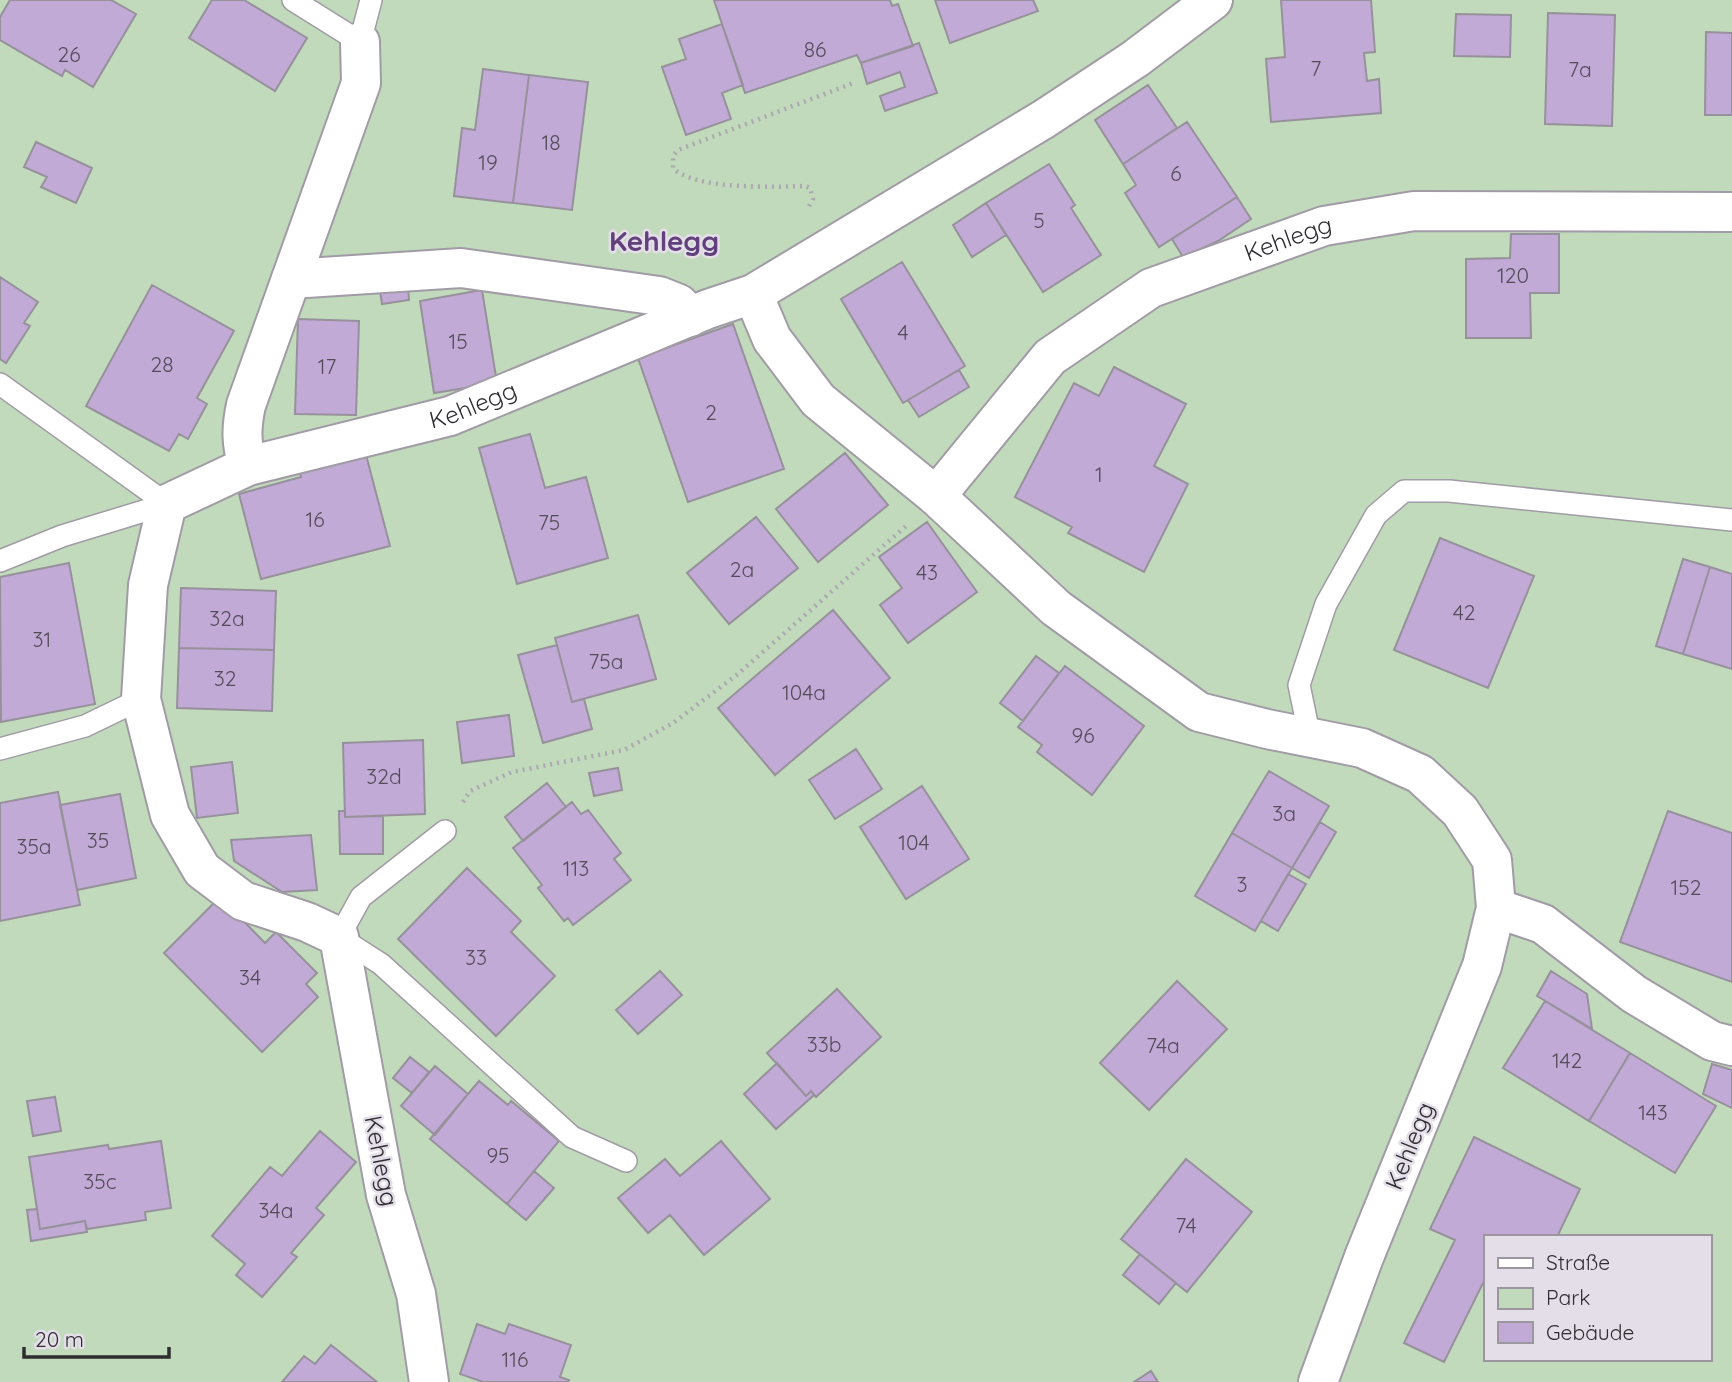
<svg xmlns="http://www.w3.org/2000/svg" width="1732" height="1382" viewBox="0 0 1732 1382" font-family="Quicksand,sans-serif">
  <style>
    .green { fill: #c1dabb; fill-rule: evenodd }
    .building { fill: #c2aad6; stroke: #96919b; stroke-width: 2 }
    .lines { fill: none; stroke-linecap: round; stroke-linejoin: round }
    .service-casing { stroke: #a19ba6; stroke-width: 24 }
    .minor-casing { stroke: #a19ba6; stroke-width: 42 }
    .path { stroke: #aca7b0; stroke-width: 4.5; stroke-dasharray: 2 5; stroke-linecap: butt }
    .service { stroke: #fff; stroke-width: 21 }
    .minor { stroke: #fff; stroke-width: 38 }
    .labels { text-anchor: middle; stroke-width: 5; stroke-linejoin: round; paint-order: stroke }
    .number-label { font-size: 21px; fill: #544c5a }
    .street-label { font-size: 24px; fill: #2f2d31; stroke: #e4dee9 }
    .quarter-label { font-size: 28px; font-weight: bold; fill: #62407b; stroke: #e4dee9 }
  </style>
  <rect width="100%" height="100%" fill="#e4dee9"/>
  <!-- green -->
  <path class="green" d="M0,0H1732V1382H0ZM1485,1237H1709V1359H1485Z"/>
  <!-- building -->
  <path class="building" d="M10,0H111L136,14L93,87L65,70L62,76L0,40V17Z
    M212,0H244L307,38L275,91L189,38Z
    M714,0H890L892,6L898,4L913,46L861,63L857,55L745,93Z
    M935,0H1033L1038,11L950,43Z
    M1281,0H1371L1375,52L1364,53L1367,81L1379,79L1381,113L1271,122L1266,59L1285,57Z
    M1548,13L1615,15L1612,126L1545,124Z
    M1456,14L1511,15L1510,57L1454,56Z
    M722,24L743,85L722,93L731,119L686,135L662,67L686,59L679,39Z
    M1706,32L1732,33V115H1705Z
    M919,43L937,93L885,111L880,96L905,87L900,72L867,84L861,63Z
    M483,69L529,75L513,203L454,196L462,128L475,130Z
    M529,75L588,82L572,210L513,203Z
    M1148,85L1177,128L1123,164L1095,120Z
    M1187,122L1237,197L1159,247L1125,193L1136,185L1123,164Z
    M36,142L92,168L76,203L41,187L47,177L24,167Z
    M1049,164L1075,205L1071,208L1101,255L1043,292L986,203Z
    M1237,197L1251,219L1218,241L1183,257L1172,239Z
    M986,203L1006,235L972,257L953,225Z
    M1511,234H1559V293H1530L1531,338H1466V259L1510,258Z
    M902,262L965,366L903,403L841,299Z
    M0,277L38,302L24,323L30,326L6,363L0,359Z
    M152,285L234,331L197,398L207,404L188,439L179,434L169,451L86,406Z
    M408,287L409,300L382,304L380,291Z
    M482,290L497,383L434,393L420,301Z
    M298,319L359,321L356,415L295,414Z
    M733,324L784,469L688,502L638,358Z
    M1114,367L1186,404L1154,466L1188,484L1144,572L1068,533L1072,527L1015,497L1074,383L1099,396Z
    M959,370L969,387L919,417L908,400Z
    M530,434L545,488L586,477L608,558L517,584L479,448Z
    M365,451L390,546L261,579L239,494L301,477L299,469Z
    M845,453L888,505L818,562L776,509Z
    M756,517L798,568L729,624L687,573Z
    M927,522L977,592L908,643L880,605L902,588L879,557Z
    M1440,538L1534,576L1488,688L1394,650Z
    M1683,559L1710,567L1683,654L1656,646Z
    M69,563L95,704L1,722L0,577Z
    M1710,567L1732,574V669L1683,654Z
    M181,588L276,591L274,650L179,648Z
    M833,610L890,678L775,775L718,708Z
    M638,615L656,679L572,702L555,638Z
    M557,645L572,702L584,699L592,729L543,743L518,655Z
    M179,648L274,650L272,711L177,708Z
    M1036,656L1059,673L1023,721L1000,703Z
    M1065,666L1144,726L1092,795L1037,752L1042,745L1018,727Z
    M509,715L514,756L462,763L457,722Z
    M423,740L425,814L345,817L343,743Z
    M856,749L882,789L835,819L809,780Z
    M232,762L238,813L197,818L191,767Z
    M618,768L622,790L594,796L589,773Z
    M1269,771L1329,806L1292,868L1232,833Z
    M547,783L566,807L523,841L505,817Z
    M922,786L969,859L906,899L860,827Z
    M58,792L80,905L0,921V803Z
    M120,794L136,878L77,890L60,805Z
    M572,802L581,814L588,810L621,853L614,859L631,880L573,925L568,918L564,921L538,888L542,885L513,848Z
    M339,811H345V817L383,816V854H340Z
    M1668,811L1732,833V982L1620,942Z
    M1320,822L1336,832L1309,878L1292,868Z
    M1232,833L1292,868L1255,931L1195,896Z
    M311,835L317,890L282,892L234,861L231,840Z
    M467,868L521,921L511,932L555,976L496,1036L398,939Z
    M1288,874L1306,884L1278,931L1261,921Z
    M220,897L265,943L276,932L317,973L306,984L318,997L262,1052L164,953Z
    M660,971L682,995L638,1034L616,1010Z
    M1551,971L1587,994L1592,1029L1537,996Z
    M1177,981L1227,1029L1149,1110L1100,1063Z
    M837,989L881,1037L816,1097L811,1091L806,1096L767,1053Z
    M1545,1001L1630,1053L1589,1121L1503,1068Z
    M1630,1053L1716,1106L1675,1173L1589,1121Z
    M410,1057L429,1072L412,1093L393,1078Z
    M777,1063L806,1096L811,1091L814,1095L776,1129L744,1094Z
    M1712,1064L1732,1070V1108L1703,1094Z
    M435,1066L468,1094L435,1135L401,1106Z
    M479,1081L508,1105L511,1101L559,1141L507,1204L430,1139Z
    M55,1097L61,1131L33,1136L27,1101Z
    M320,1131L356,1162L316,1208L324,1215L291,1253L297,1257L262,1297L236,1275L245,1264L212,1236L270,1167L282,1176Z
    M1474,1137L1580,1189L1557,1237H1485V1284L1483,1283L1444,1362L1404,1343L1455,1240L1430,1229Z
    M161,1141L171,1208L145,1212L146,1220L87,1229L85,1221L40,1229L29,1157L108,1145L109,1149Z
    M721,1141L770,1199L704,1255L670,1215L648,1233L618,1198L665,1159L680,1176Z
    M1186,1159L1252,1212L1187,1292L1121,1239Z
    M534,1171L554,1188L526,1220L507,1204Z
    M37,1209L40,1229L85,1221L87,1232L31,1241L27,1210Z
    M1140,1254L1176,1283L1159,1304L1123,1275Z
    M477,1324L505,1334L509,1324L571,1345L560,1377L569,1380L568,1382H483L460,1374Z
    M331,1345L377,1382H282L304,1356L315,1364Z
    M1151,1371L1158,1382H1134Z"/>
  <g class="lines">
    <!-- service casing -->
    <g class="service-casing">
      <path id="service" d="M293,0L360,42L371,0
        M0,384L167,504
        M0,561L62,536L167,504
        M1310,738L1299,685L1326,604L1376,515L1404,491H1449L1732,520
        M0,749L85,726L141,699
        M445,831L361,897L339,937L381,964L572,1137L626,1161"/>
    </g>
    <!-- minor casing -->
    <g class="minor-casing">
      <g id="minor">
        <path d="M291,279L461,268L659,296L679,304L690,317"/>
        <path d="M753,294L772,339L818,400L936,496L1056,608L1199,712L1267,729L1362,748L1420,774L1460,811L1492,860L1496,908L1482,966L1364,1257L1318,1382"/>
        <path d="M248,466C241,444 241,428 246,405L361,83L360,42"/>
        <path id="s1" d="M936,496L1050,357L1151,288L1324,226L1414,211L1732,212"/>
        <path d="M1496,908L1543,924L1634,994L1712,1041L1732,1046"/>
        <path id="s2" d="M429,1382L416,1294L386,1195L339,937L307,922L243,901L202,870L170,815L141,699L148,585L167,504L248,466L450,416L708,309L753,294L1044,119L1135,59L1213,0"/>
      </g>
    </g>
    <!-- path -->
    <path class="path" d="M809,206L813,199L810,188L805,186C775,187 694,190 673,168V156L678,150L856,82
      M463,802L470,791L512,772L624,750L673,723L738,674L906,526"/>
    <!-- service -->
    <use href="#service" class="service"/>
    <!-- minor -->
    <use href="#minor" class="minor"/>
  </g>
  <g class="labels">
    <!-- number labels -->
    <g class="number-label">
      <text x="815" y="57">86</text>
      <text x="69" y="62">26</text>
      <text x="1316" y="76">7</text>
      <text x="1580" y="77">7a</text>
      <text x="551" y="150">18</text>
      <text x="488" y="170">19</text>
      <text x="1176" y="181">6</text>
      <text x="1039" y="228">5</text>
      <text x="1513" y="283">120</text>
      <text x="903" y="340">4</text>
      <text x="458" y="349">15</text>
      <text x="162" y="372">28</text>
      <text x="327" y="374">17</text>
      <text x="711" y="420">2</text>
      <text x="1099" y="482">1</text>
      <text x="315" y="527">16</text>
      <text x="549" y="530">75</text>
      <text x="742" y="577">2a</text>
      <text x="927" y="580">43</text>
      <text x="1464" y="620">42</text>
      <text x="227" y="626">32a</text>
      <text x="42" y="647">31</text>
      <text x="606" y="669">75a</text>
      <text x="225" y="686">32</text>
      <text x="804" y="700">104a</text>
      <text x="1083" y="743">96</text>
      <text x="384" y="784">32d</text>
      <text x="1284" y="821">3a</text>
      <text x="98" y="848">35</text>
      <text x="914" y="850">104</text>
      <text x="34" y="854">35a</text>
      <text x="576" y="876">113</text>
      <text x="1242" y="892">3</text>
      <text x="1686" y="895">152</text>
      <text x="476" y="965">33</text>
      <text x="250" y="985">34</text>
      <text x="824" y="1052">33b</text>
      <text x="1163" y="1053">74a</text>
      <text x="1567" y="1068">142</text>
      <text x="1653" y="1120">143</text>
      <text x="498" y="1163">95</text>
      <text x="100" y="1189">35c</text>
      <text x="276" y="1218">34a</text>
      <text x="1186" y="1233">74</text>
      <text x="515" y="1367">116</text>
    </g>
    <!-- street labels -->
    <g class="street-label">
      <text dy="8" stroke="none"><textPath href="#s1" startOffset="448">Kehlegg</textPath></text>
      <text dy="8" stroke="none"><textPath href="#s2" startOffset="1312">Kehlegg</textPath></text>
      <text transform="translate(1410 1146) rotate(-68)" y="8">Kehlegg</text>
      <text transform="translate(381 1161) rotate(79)" y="8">Kehlegg</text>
    </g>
    <!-- quarter labels -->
    <g class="quarter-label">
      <text x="664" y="251">Kehlegg</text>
    </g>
  </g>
  <!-- legend -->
  <rect x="1484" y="1235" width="228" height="126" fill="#e4dee9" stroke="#9c979f" stroke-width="2"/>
  <rect x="1498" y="1258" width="35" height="10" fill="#ffffff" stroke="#9c979f" stroke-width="2"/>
  <text x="1546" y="1270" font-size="21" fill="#2f2d31">Straße</text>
  <rect x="1498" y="1288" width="35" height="21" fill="#c1dabb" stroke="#9c979f" stroke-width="2"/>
  <text x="1546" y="1305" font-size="21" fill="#2f2d31">Park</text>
  <rect x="1498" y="1322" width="35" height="21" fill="#c2aad6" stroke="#9c979f" stroke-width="2"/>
  <text x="1546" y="1340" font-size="21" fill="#2f2d31">Gebäude</text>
  <!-- scale -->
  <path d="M24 1347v10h145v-10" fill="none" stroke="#2f2d31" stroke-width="3.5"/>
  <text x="35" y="1347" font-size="21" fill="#2f2d31" stroke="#e4dee9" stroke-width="5" paint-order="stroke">20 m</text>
</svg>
